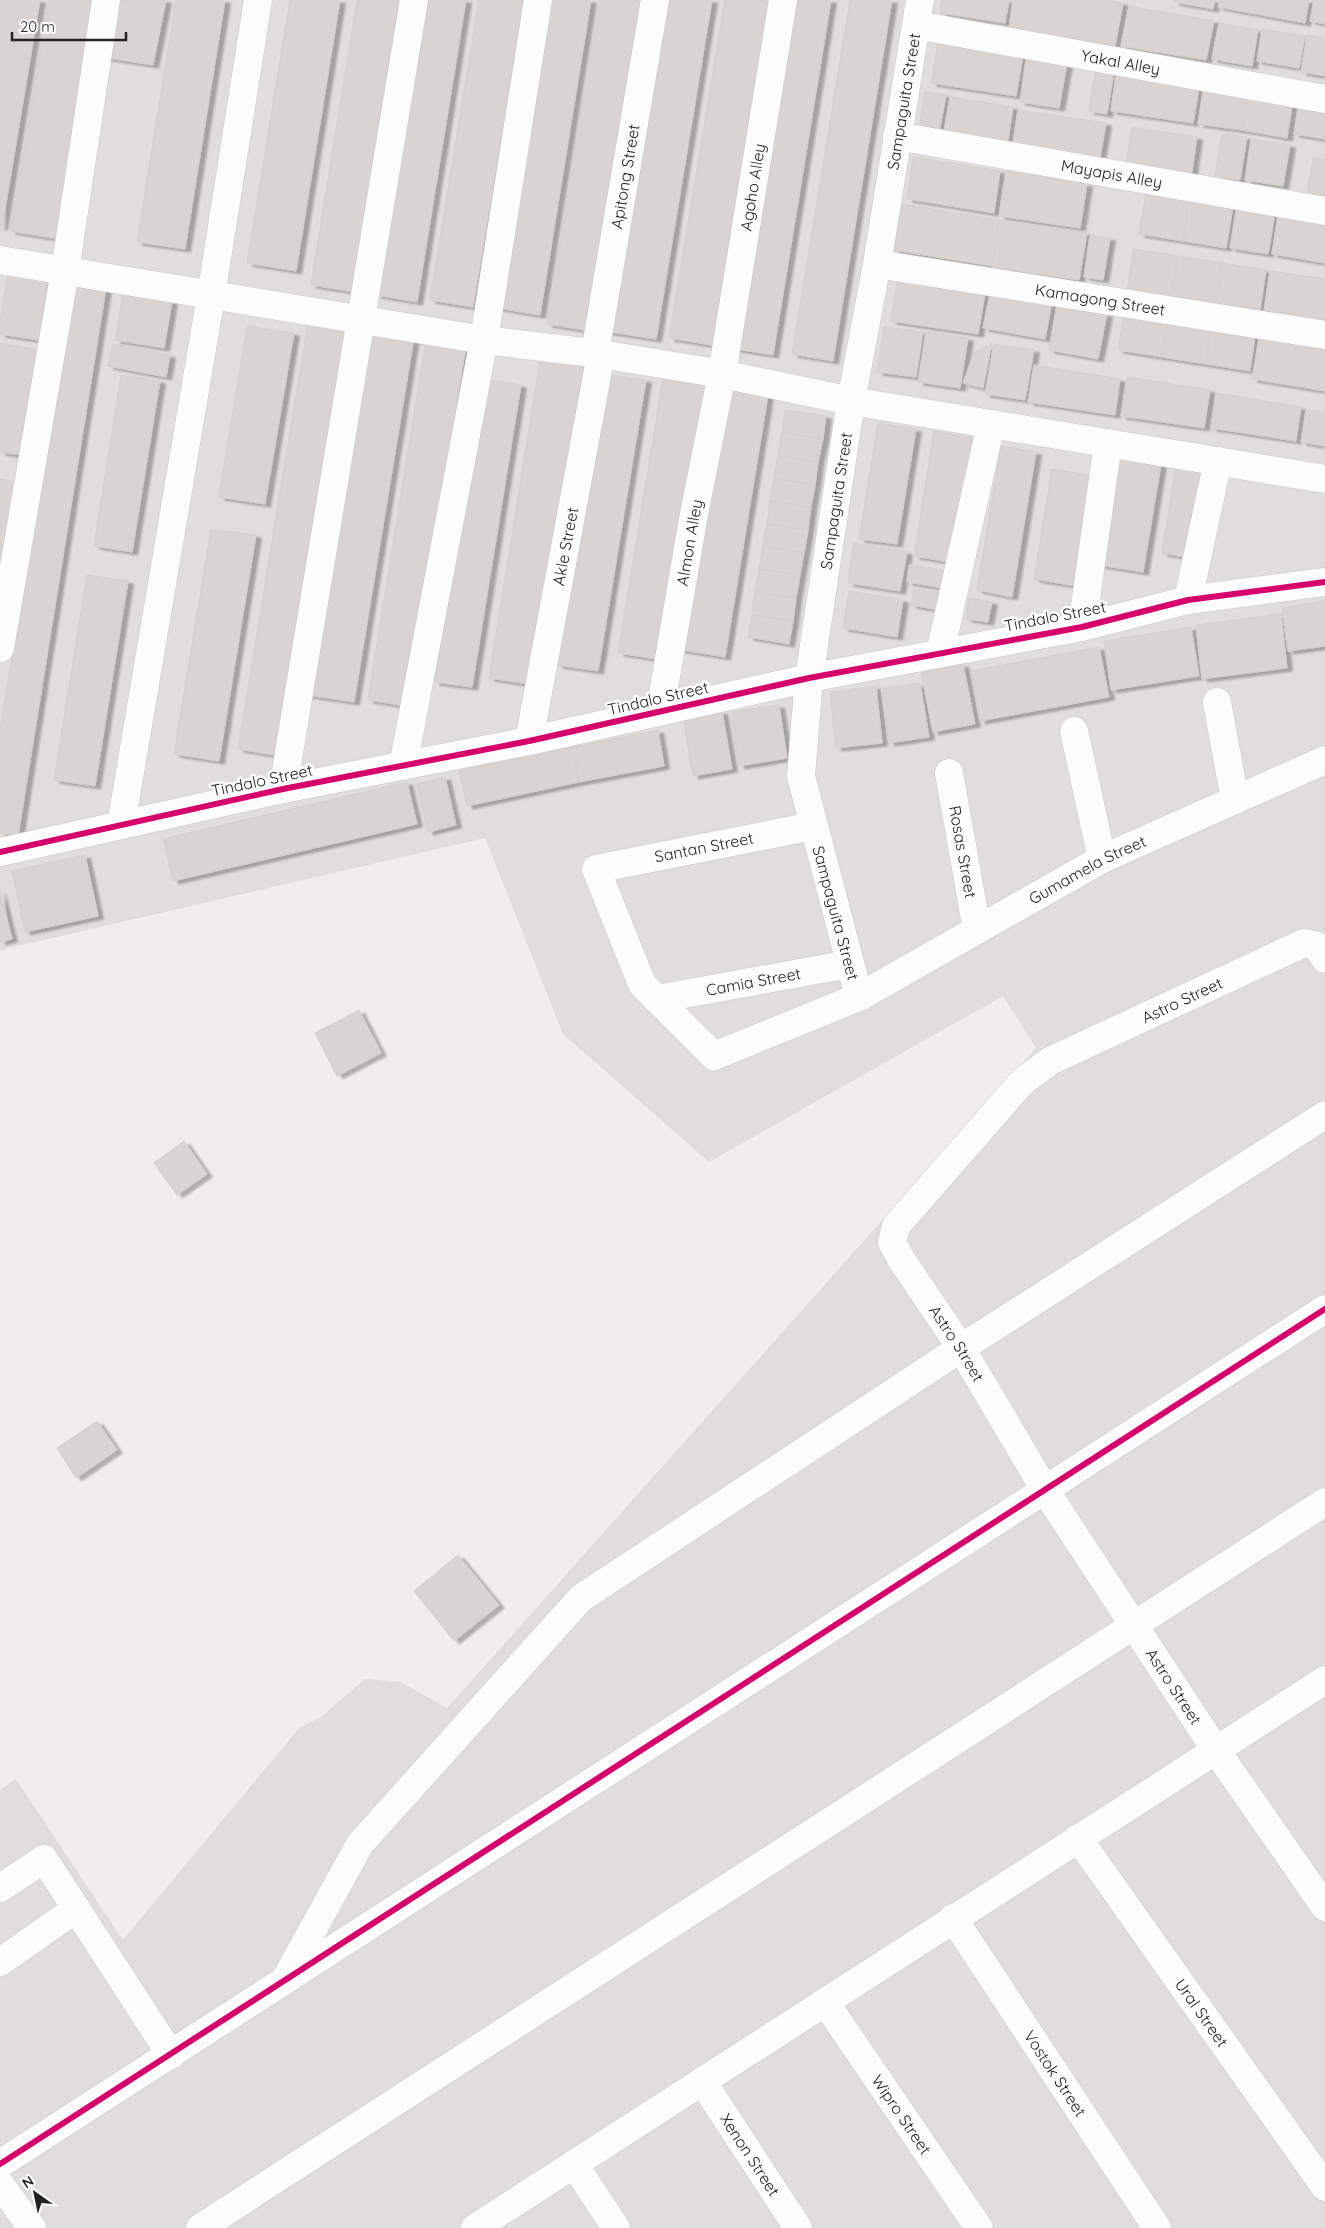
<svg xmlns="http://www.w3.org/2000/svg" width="1325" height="2228" viewBox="0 0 1325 2228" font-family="Quicksand,sans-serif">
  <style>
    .residential { fill: #dfdedc }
    .building { fill: #d7d4d2; stroke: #d3d0cc; filter: url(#shadow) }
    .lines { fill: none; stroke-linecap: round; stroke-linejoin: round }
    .street-casing { stroke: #c9c8c7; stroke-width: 29 }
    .street { stroke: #fdfcfc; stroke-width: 28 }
    .cycleway-casing { stroke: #fff; stroke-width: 9 }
    .cycleway { stroke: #d6006c; stroke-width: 6 }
    .labels { text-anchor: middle; stroke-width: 5; stroke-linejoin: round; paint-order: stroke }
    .street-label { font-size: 16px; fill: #222; stroke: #fff }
  </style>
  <defs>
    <filter id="shadow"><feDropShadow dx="5.5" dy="3" stdDeviation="1" flood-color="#0004"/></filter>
  </defs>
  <rect width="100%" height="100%" fill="#f0eeeb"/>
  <!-- residential -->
  <path class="residential" d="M0,0H1325V2228H0V1790L16,1779L123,1940L299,1728L321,1717L365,1679L401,1682L447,1708L1036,1048L1003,996L709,1162L563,1034L485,838L0,950Z"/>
  <!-- building -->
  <path class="building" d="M0,0H40L2,227H0Z
    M49,0H100L59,239L10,231Z
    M110,0H166L153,65L102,57Z
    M176,0H225L185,249L137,242Z
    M290,0H340L296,271L247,263Z
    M357,0H404L356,292L311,285Z
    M424,0H466L417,302L376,295Z
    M479,0H524L473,307L430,300Z
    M542,0H591L540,315L492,307Z
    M600,0H644L590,331L547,324Z
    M658,0H712L656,339L604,331Z
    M725,0H774L718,346L669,338Z
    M787,0H831L773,355L730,348Z
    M850,0H892L833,361L792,354Z
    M942,0H1009L1005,23L940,13Z
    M1013,0H1107L1123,3L1115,46L1009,28Z
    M1174,0H1215L1213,9L1174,2Z
    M1220,0H1309L1305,23L1218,7Z
    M1314,0H1325V24L1310,21Z
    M1129,6L1214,21L1206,60L1121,46Z
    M1219,23L1258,30L1252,66L1212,59Z
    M1262,29L1305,36L1299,68L1257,61Z
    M1307,35L1325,38V76L1301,72Z
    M939,36L1024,49L1016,96L931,83Z
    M1027,52L1068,58L1059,108L1020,102Z
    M1097,62L1115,65L1107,114L1089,111Z
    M1116,74L1199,87L1193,123L1111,111Z
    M1204,85L1249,92L1242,130L1198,124Z
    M925,92L946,95L938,138L918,135Z
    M1249,92L1293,100L1287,138L1242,130Z
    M950,97L1013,107L1007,147L943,137Z
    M1299,102L1325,106V139L1294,134Z
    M1018,110L1106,123L1099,163L1012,149Z
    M1132,127L1197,137L1191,178L1125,168Z
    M1222,134L1247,137L1240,180L1215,177Z
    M1251,139L1290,145L1283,186L1245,180Z
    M913,157L1000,171L994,213L907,199Z
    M1313,158L1325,160V202L1306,199Z
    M1006,171L1087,184L1080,228L999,216Z
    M1146,193L1189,200L1183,241L1139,234Z
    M1189,200L1233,206L1226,248L1183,241Z
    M901,204L999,220L992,266L894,250Z
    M1237,205L1275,212L1268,254L1230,248Z
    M1278,216L1325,224V263L1272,254Z
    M999,220L1087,233L1079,280L992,267Z
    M1090,235L1110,238L1103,280L1084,277Z
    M1134,249L1178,256L1171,296L1127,290Z
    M1178,256L1222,263L1216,303L1171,296Z
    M1222,263L1266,270L1260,310L1216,303Z
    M1270,271L1325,279V320L1264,311Z
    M8,274L48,281L38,340L0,334V321Z
    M898,275L986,288L978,334L891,321Z
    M72,284L106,288L18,836L0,833V730Z
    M991,289L1052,301L1045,339L983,328Z
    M123,293L172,301L164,348L115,340Z
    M1057,305L1107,314L1098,359L1049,350Z
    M1124,315L1168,322L1162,357L1118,350Z
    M308,322L350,329L280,756L238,749Z
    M1168,322L1211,328L1206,364L1162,357Z
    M247,326L294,333L265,504L219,497Z
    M884,327L923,332L916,377L877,372Z
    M1211,328L1255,335L1250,371L1206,364Z
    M367,329L414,337L354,702L307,695Z
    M926,332L968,338L960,388L918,382Z
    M1259,338L1325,348V391L1252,379Z
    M426,340L466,346L407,706L368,700Z
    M0,343L39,350L21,455L0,452Z
    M992,343L983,388L963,383L974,353Z
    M113,344L170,355L166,377L108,366Z
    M994,344L1034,350L1025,400L985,394Z
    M541,355L597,359L534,685L489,678Z
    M1034,365L1120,379L1115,415L1028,402Z
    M605,374L646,380L598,671L557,665Z
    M121,375L160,381L132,552L94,546Z
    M1127,377L1210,390L1204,428L1121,416Z
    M663,378L719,379L663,660L618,653Z
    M484,379L521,385L472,687L434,682Z
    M720,387L768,395L725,657L677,649Z
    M1216,393L1301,407L1296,441L1211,428Z
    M785,410L826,416L823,439L782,432Z
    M1306,410L1325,412V446L1301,442Z
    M878,423L916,429L897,544L859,539Z
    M934,431L977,438L956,563L914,556Z
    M782,432L823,439L818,462L778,455Z
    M1001,446L1036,452L1012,597L977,590Z
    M778,455L818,462L815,485L774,478Z
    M1116,457L1161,464L1143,572L1099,565Z
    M1176,465L1205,470L1190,558L1162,553Z
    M1052,469L1094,476L1076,586L1034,579Z
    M774,478L815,485L811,507L770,501Z
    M0,479L18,482L0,587Z
    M770,501L811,507L808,530L767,524Z
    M767,524L808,530L804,553L763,546Z
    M211,529L256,535L219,761L174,754Z
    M854,543L907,552L900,591L848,583Z
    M763,546L804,553L800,575L759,569Z
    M909,565L945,570L943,588L907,582Z
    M759,569L800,575L796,598L755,592Z
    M87,575L128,581L95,786L54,780Z
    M914,589L948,594L945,611L911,605Z
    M849,591L903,600L897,637L843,628Z
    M755,592L796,598L793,621L752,615Z
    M969,598L992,602L988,622L966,619Z
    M1325,601V646L1288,651L1282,608Z
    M1281,614L1287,668L1202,679L1196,625Z
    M752,615L793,621L789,644L748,637Z
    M1191,627L1199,676L1111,690L1104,641Z
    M1099,647L1109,697L980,721L971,671Z
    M963,664L975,724L933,732L921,672Z
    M920,683L929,737L889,743L881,689Z
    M876,686L882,743L836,748L830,692Z
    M779,705L787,758L739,766L731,712Z
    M722,711L732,769L693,776L683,717Z
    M658,730L664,766L579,782L573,747Z
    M573,747L579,782L467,806L459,770Z
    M445,777L456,825L428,832L417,784Z
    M407,782L417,824L173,881L163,839Z
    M85,855L98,916L25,932L12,871Z
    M0,891L12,939L0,942Z
    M359,1010L381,1053L337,1076L315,1033Z
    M184,1141L207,1174L177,1195L154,1163Z
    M97,1421L117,1450L76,1478L57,1448Z
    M458,1555L499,1605L454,1641L414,1591Z"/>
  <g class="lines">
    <!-- street casing -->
    <g class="street-casing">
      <g id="street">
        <path id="s1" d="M916,25L1325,99"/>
        <path id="s2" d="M897,136L1325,211"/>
        <path d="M0,260L484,340L601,354L722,374L851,401L1325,479"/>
        <path id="s3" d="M877,264L1325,335"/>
        <path id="s4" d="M595,353L655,0"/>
        <path d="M1188,600L1218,461"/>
        <path d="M1082,627L1108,443"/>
        <path d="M0,648L65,271L106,0"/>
        <path d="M940,653L991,424"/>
        <path d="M1217,702L1235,800"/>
        <path id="s5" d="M660,711L694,514L722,374L783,0"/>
        <path d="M1074,731L1102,859"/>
        <path id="s6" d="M529,741L601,354"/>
        <path d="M403,766L484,340L538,0"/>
        <path id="s7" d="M949,773L977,930"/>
        <path d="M283,789L414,0"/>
        <path d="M121,825L211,296L258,0"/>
        <path id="s8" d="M813,826L596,869L642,984L714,1056L859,997L1102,859L1325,760"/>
        <path d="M0,852L283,789L529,741L809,678L1082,627L1188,600L1325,582"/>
        <path id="s9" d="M1325,959L1317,946L1304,943L1050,1061L1022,1082L896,1226L892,1242L901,1259L961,1348L1045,1490L1215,1749L1325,1907"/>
        <path id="s10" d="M859,997L801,776L809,678L851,401L877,264L920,0"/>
        <path id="s11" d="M657,999L849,964"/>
        <path id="s12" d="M1078,1838L1325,2187"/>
        <path d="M0,1888L44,1859L171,2055"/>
        <path id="s13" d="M953,1918L1157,2228"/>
        <path d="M0,1962L76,1909"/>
        <path d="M286,1978L360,1844L581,1598L961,1348L1325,1115"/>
        <path id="s14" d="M825,2002L979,2228"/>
        <path id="s15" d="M702,2081L798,2228"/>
        <path d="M0,2164L1325,1309"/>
        <path d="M574,2164L616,2228"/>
        <path d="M0,2184L32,2228"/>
        <path d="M200,2228L1325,1502"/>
        <path d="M475,2228L1325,1680"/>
      </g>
    </g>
    <!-- street -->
    <use href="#street" class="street"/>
    <!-- cycleway casing -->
    <g class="cycleway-casing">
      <path id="cycleway" d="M0,852L283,789L529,741L809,678L1082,627L1188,600L1325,582
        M0,2164L1325,1309"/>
    </g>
    <!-- cycleway -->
    <use href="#cycleway" class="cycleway"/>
  </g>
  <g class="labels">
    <!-- street labels -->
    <g class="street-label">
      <text dy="6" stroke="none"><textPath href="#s1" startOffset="208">Yakal Alley</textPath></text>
      <text dy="6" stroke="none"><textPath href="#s10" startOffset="911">Sampaguita Street</textPath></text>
      <text dy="6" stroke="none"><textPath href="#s2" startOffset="218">Mayapis Alley</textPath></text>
      <text dy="6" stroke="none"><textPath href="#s4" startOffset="179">Apitong Street</textPath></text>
      <text dy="6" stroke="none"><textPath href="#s5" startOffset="532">Agoho Alley</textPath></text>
      <text dy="6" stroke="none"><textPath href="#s3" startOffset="226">Kamagong Street</textPath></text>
      <text dy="6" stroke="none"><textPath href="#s10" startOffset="506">Sampaguita Street</textPath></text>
      <text dy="6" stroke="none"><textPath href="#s5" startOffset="171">Almon Alley</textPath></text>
      <text dy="6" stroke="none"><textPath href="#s6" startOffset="198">Akle Street</textPath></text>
      <text transform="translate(1055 616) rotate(-11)" y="6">Tindalo Street</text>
      <text transform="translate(658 698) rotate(-13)" y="6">Tindalo Street</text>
      <text transform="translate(262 780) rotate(-12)" y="6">Tindalo Street</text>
      <text transform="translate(704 847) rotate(-11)" y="6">Santan Street</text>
      <text dy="6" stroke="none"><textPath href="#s7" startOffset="80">Rosas Street</textPath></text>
      <text dy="6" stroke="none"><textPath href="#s8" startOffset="865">Gumamela Street</textPath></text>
      <text transform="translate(836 913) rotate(75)" y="6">Sampaguita Street</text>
      <text dy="6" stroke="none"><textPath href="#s11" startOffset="98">Camia Street</textPath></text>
      <text transform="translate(1182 1000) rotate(-25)" y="6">Astro Street</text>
      <text dy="6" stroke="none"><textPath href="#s9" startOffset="672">Astro Street</textPath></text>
      <text dy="6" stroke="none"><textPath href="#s9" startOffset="1078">Astro Street</textPath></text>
      <text dy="6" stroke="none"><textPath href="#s12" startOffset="214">Ural Street</textPath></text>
      <text dy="6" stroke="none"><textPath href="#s13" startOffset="186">Vostok Street</textPath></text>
      <text dy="6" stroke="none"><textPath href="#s14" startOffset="136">Wipro Street</textPath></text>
      <text dy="6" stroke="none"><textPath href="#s15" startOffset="88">Xenon Street</textPath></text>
    </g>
  </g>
  <!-- north arrow -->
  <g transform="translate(35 2193) rotate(327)" stroke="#ffffff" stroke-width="4" paint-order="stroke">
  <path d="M0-4L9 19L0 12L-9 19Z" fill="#222222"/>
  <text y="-8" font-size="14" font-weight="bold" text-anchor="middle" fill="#222222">N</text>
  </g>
  <!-- scale -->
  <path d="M12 32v8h114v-8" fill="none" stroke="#222222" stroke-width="2.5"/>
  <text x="20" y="32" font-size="15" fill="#222222" stroke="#ffffff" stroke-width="4" paint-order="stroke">20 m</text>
</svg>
